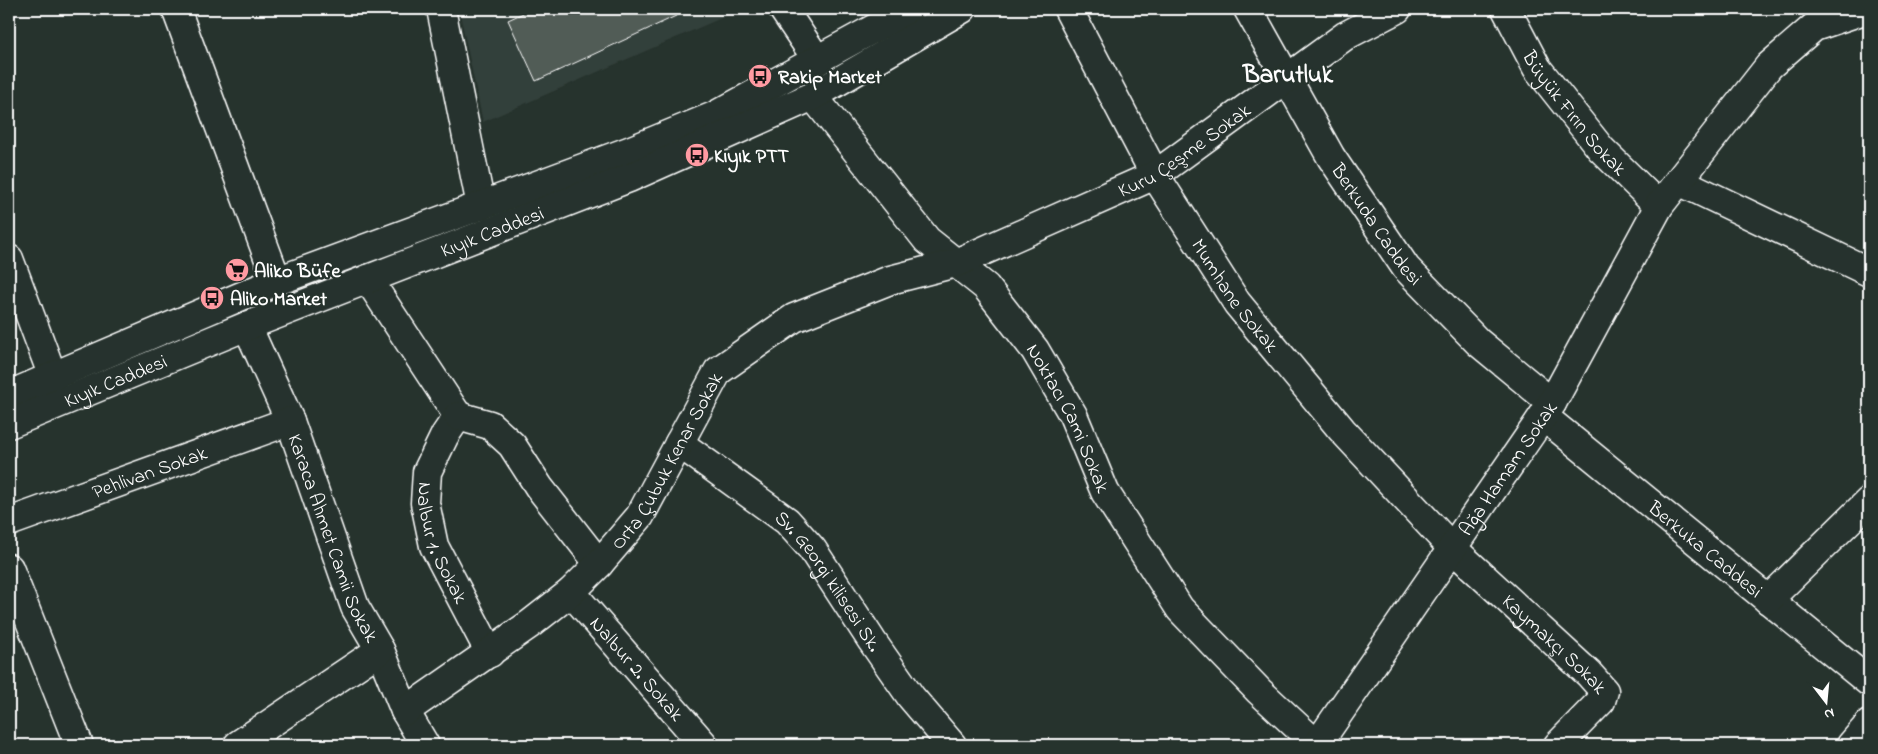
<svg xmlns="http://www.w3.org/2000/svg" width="1878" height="754" viewBox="0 0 1878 754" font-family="'Indie Flower',sans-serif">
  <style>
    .built { fill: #333f3a }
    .building { fill: #515c57; stroke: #fff }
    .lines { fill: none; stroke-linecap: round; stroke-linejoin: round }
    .minor-casing { stroke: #fff; stroke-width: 31 }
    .secondary-casing { stroke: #fff; stroke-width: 31 }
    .minor { stroke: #26332d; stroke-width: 28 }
    .secondary { stroke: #26332d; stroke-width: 28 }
    .labels { text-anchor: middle; stroke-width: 4.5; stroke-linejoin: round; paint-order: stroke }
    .poi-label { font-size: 20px; font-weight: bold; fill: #fff; stroke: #26332d; text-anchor: start }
    .street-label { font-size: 20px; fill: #fff; stroke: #26332d }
    .district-label { font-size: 25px; font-weight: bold; fill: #fff; stroke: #26332d }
  </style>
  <rect width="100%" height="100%" fill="#26332d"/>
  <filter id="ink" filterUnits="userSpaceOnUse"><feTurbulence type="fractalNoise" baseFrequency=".02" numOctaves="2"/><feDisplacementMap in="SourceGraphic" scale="10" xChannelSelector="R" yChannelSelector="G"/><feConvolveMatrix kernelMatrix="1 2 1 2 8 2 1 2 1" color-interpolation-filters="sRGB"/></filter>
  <g filter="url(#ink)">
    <!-- built -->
    <path class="built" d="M459,9H742L483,122Z"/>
    <!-- building -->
    <path class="building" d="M532,9H691L536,81L508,20Z"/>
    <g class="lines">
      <!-- minor casing -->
      <g class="minor-casing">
        <g id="minor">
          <path d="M176,9L277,281"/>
          <path d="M441,9L481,206"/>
          <path d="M783,9L818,61"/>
          <path id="s1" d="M1068,9L1155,175L1237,303L1342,430L1452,548L1589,674L1604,691L1601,701L1558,745"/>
          <path id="s2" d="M1248,9L1331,157L1406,268L1478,342L1552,403"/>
          <path id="s3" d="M1506,9L1537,68L1601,149L1659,206"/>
          <path id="s4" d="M813,96L927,240L986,287L1035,350L1073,415L1105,492L1180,609L1259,691L1317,745"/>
          <path d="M1679,181L1869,272"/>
          <path d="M9,259L53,377"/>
          <path id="s5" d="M368,279L458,416L445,435L427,472L425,503L434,546L490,653"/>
          <path id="s6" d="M247,326L290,421L355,607L380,650L405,711L425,745"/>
          <path d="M458,416L490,425L512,445L539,487L599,564"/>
          <path id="s7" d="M1543,416L1869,682"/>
          <path id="s8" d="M679,443L787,521L812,549L872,641L911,697L952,745"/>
          <path id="s9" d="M9,522L290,421"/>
          <path d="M9,568L79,745"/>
          <path id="s10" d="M571,592L704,745"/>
          <path d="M1768,600L1869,501"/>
          <path id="s11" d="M405,711L530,624L571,592L599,564L640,516L718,371L794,318L890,280L956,263L1155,175L1345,36L1397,9"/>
          <path d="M238,745L380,650"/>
          <path id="s12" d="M1317,745L1552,403L1659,206L1769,66L1814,27L1867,9"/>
          <path d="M1851,745L1869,724"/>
        </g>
      </g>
      <!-- secondary casing -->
      <g class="secondary-casing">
        <g id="secondary">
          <path d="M9,395L277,281L629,151L714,116L910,9"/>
          <path id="s13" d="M9,424L247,326L629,178L813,96L962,9"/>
        </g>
      </g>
      <!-- minor -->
      <use href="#minor" class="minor"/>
      <!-- secondary -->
      <use href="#secondary" class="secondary"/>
    </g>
  </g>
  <!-- icons -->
  <defs>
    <g id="bus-disc" transform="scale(1.25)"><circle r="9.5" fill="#ff9aa2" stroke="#26332d"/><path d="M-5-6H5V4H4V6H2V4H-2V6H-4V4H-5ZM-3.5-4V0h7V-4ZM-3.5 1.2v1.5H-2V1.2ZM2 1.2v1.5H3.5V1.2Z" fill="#111"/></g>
    <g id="supermarket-disc" transform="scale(1.25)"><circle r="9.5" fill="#ff9aa2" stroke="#26332d"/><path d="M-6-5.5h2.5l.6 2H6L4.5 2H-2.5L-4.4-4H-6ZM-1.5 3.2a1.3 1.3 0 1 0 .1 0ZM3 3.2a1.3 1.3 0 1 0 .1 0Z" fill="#111"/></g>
  </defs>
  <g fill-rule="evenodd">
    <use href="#bus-disc" x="760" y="76"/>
    <use href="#bus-disc" x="697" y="155"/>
    <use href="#supermarket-disc" x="237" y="270"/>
    <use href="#bus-disc" x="212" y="298"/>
  </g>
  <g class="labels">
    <!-- poi labels -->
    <g class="poi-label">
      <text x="778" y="83">Rakip Market</text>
      <text x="714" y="162">Kıyık PTT</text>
      <text x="254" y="277">Aliko Büfe</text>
      <text x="230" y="305">Aliko Market</text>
    </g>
    <!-- street labels -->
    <g class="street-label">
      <text dy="7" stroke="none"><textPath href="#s3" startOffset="125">Büyük Fırın Sokak</textPath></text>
      <text dy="7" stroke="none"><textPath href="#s11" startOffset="991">Kuru Çeşme Sokak</textPath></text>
      <text dy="7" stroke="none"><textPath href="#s2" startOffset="251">Berkuda Caddesi</textPath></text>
      <text dy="7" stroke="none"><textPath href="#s13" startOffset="520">Kıyık Caddesi</textPath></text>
      <text dy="7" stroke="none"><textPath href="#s1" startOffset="332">Mumhane Sokak</textPath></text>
      <text dy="7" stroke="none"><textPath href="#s13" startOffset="115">Kıyık Caddesi</textPath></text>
      <text dy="7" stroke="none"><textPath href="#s4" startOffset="415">Noktacı Cami Sokak</textPath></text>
      <text dy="7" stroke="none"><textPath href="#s11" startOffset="368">Orta Çubuk Kenar Sokak</textPath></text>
      <text dy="7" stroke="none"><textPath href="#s12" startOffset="336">Ağa Hamam Sokak</textPath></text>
      <text dy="7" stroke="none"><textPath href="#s9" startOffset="149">Pehlivan Sokak</textPath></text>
      <text dy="7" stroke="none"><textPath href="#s6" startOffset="229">Karaca Ahmet Camii Sokak</textPath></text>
      <text dy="7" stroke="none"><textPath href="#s5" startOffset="302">Nalbur 1. Sokak</textPath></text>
      <text dy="7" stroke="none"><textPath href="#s7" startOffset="210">Berkuka Caddesi</textPath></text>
      <text dy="7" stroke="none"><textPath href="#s8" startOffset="206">Sv. Georgi kilisesi Sk.</textPath></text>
      <text dy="7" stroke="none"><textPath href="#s1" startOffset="806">Kaymakçı Sokak</textPath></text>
      <text dy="7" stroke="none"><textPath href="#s10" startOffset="101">Nalbur 2. Sokak</textPath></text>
    </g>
    <!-- district labels -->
    <g class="district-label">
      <text x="1288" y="82">Barutluk</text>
    </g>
  </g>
  <!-- margin -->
  <rect width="1878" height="754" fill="none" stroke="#26332d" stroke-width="30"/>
  <rect x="15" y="15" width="1848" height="724" fill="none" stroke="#fff" stroke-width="2" filter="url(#ink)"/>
  <!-- north arrow -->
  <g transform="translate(1826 702) rotate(164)" stroke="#26332d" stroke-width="4" paint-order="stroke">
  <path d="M0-4L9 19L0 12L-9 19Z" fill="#ffffff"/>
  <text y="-8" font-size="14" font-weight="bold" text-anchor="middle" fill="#ffffff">N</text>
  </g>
</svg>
